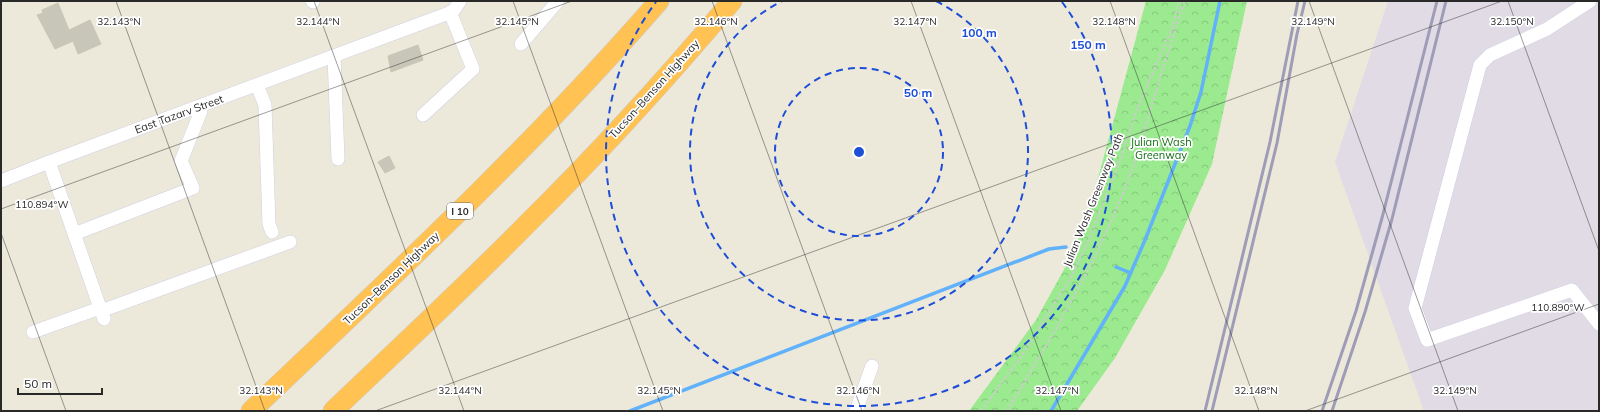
<svg xmlns="http://www.w3.org/2000/svg" width="1600" height="412" viewBox="0 0 1600 412" font-family="Mulish,sans-serif">
  <style>
    .industrial { fill: #e0dbe5 }
    .park { fill: url(#park-crowns) }
    .lines { fill: none; stroke-linecap: round; stroke-linejoin: round }
    .stream { stroke: #61b1fb; stroke-width: 3.5 }
    .building { fill: #c8c6b8; stroke: #c9c6b3 }
    .minor-casing { stroke: #cfcfe4; stroke-width: 14 }
    .highway-casing { stroke: #ccc; stroke-width: 21 }
    .path { stroke: #ccc; stroke-width: 2; stroke-dasharray: 3 2; stroke-linecap: butt }
    .minor { stroke: #fff; stroke-width: 13 }
    .highway { stroke: #ffc253; stroke-width: 20 }
    .rail { stroke: #9e9cb6; stroke-width: 3 }
    .ticks { fill: none; stroke: #292929; stroke-width: 1; stroke-opacity: 0.45 }
    .ring { fill: none; stroke: #1d4ed8; stroke-width: 2; stroke-dasharray: 7 5 }
    .labels { text-anchor: middle; stroke-width: 3.5; stroke-linejoin: round; paint-order: stroke }
    .shield { fill: #fff; stroke: #696969; stroke-width: 1 }
    .shield-label { font-size: 10px; font-weight: bold; fill: #292929 }
    .street-label { font-size: 11px; fill: #292929; stroke: #fff }
    .park-label { font-size: 11px; fill: #126e13; stroke: #fff }
    .ticks-label { font-size: 10px; text-anchor: middle; fill: #292929; stroke: #fff; stroke-width: 3.5; stroke-linejoin: round; paint-order: stroke }
    .centre { fill: #1d4ed8; stroke: #fff; stroke-width: 2 }
    .ring-label { font-size: 12px; text-anchor: middle; font-weight: bold; fill: #1d4ed8; stroke: #fff; stroke-width: 3.5; stroke-linejoin: round; paint-order: stroke }
  </style>
  <defs>
    <pattern id="park-crowns" width="20" height="18" patternUnits="userSpaceOnUse"><rect width="20" height="18" fill="#9bea90"/><path d="M2 6a3 3 0 1 1 6 0M12 15a3 3 0 1 1 6 0" fill="none" stroke="#86c97c"/></pattern>
  </defs>
  <rect width="100%" height="100%" fill="#ede9da"/>
  <!-- industrial -->
  <path class="industrial" d="M1388,1H1599V411H1424L1335,162Z"/>
  <!-- park -->
  <path class="park" d="M1146,1H1247L1212,164L1165,270L1115,358L1077,411H969L1036,320L1072,255L1088,215Z"/>
  <g class="lines">
    <!-- stream -->
    <path class="stream" d="M1116,267L1131,273
      M630,411L1049,249L1066,247
      M1051,411L1125,286L1145,240L1190,126L1201,92L1220,1"/>
  </g>
  <!-- building -->
  <path class="building" d="M58,3L69,30L90,20L101,44L78,54L73,41L55,49L37,15L43,13L42,10Z
    M418,45L423,60L391,72L388,56Z
    M389,156L395,168L385,173L378,162Z"/>
  <g class="lines">
    <!-- minor casing -->
    <g class="minor-casing">
      <path id="minor" d="M312,1L313,2
        M1590,1L1547,29L1490,55L1480,65L1415,308L1427,340L1572,290L1599,324
        M521,44L558,1
        M334,56L338,159
        M257,85L265,105L269,224L272,232
        M423,115L473,69L450,12
        M1,181L49,162
        M74,234L193,188L181,161L201,111L199,107
        M101,311L290,242
        M104,319L49,162L449,13L454,10L460,1
        M33,332L100,308
        M856,411L872,366"/>
    </g>
    <!-- highway casing -->
    <g class="highway-casing">
      <path id="highway" d="M251,411C391,278 532,147 659,1
        M333,411C398,349 464,288 527,224C599,153 667,78 732,1"/>
    </g>
    <!-- path -->
    <path class="path" d="M981,411L1025,351L1071,277L1087,244L1121,158L1138,106L1172,28L1179,1
      M1007,411L1059,324L1093,261L1120,201L1134,165L1163,68L1185,1"/>
    <!-- minor -->
    <use href="#minor" class="minor"/>
    <!-- highway -->
    <use href="#highway" class="highway"/>
    <!-- rail -->
    <path class="rail" d="M1205,411L1270,142L1298,1
      M1212,411L1277,143L1297,34L1305,1
      M1322,411L1356,311L1382,218L1437,1
      M1332,411L1365,312L1392,219L1446,1"/>
  </g>
  <!-- ticks -->
  <path class="ticks" d="M116,1L265,411M314,1L464,411M513,1L663,411M712,1L862,411M911,1L1061,411M1110,1L1259,411M1309,1L1458,411M1508,1L1599,251M1,209L572,1M1,233L66,411M375,411L1502,1M1305,411L1599,304"/>
  <!-- distance rings -->
  <g class="ring">
    <circle cx="859" cy="152" r="84"/>
    <path d="M936 1A169 169 0 1 1 782 1"/>
    <path d="M1062 2A253 253 0 1 1 656 2"/>
  </g>
  <g class="labels">
    <!-- shield labels -->
    <rect class="shield" x="447" y="203" width="26" height="16" rx="3"/>
    <g class="shield-label">
      <text x="460" y="215">I 10</text>
    </g>
    <!-- street labels -->
    <g class="street-label">
      <text transform="translate(654 89) rotate(-48)" y="4">Tucson–Benson Highway</text>
      <text transform="translate(179 114) rotate(-20)" y="4">East Tazarv Street</text>
      <text transform="translate(1093 200) rotate(-68)" y="4">Julian Wash Greenway Path</text>
      <text transform="translate(391 278) rotate(-44)" y="4">Tucson–Benson Highway</text>
    </g>
    <!-- park labels -->
    <g class="park-label">
      <text x="1161" y="146">Julian Wash<tspan x="1161" dy="13">Greenway</tspan></text>
    </g>
  </g>
  <g class="ticks-label">
    <text x="119" y="25">32.143°N</text>
    <text x="716" y="25">32.146°N</text>
    <text x="1512" y="25">32.150°N</text>
    <text x="318" y="25">32.144°N</text>
    <text x="517" y="25">32.145°N</text>
    <text x="915" y="25">32.147°N</text>
    <text x="1114" y="25">32.148°N</text>
    <text x="1313" y="25">32.149°N</text>
    <text x="42" y="208">110.894°W</text>
    <text x="1558" y="311">110.890°W</text>
    <text x="261" y="394">32.143°N</text>
    <text x="460" y="394">32.144°N</text>
    <text x="659" y="394">32.145°N</text>
    <text x="858" y="394">32.146°N</text>
    <text x="1057" y="394">32.147°N</text>
    <text x="1256" y="394">32.148°N</text>
    <text x="1455" y="394">32.149°N</text>
  </g>
  <circle cx="859" cy="152" r="6" class="centre"/>
  <g class="ring-label">
    <text x="979" y="37">100 m</text>
    <text x="1088" y="49">150 m</text>
    <text x="918" y="97">50 m</text>
  </g>
  <!-- border -->
  <rect width="1600" height="412" fill="none" stroke="#292929" stroke-width="4"/>
  <!-- scale -->
  <path d="M18 388v6h84v-6" fill="none" stroke="#292929" stroke-width="2"/>
  <text x="24" y="388" font-size="12" fill="#292929" stroke="#ffffff" stroke-width="3" paint-order="stroke">50 m</text>
</svg>
